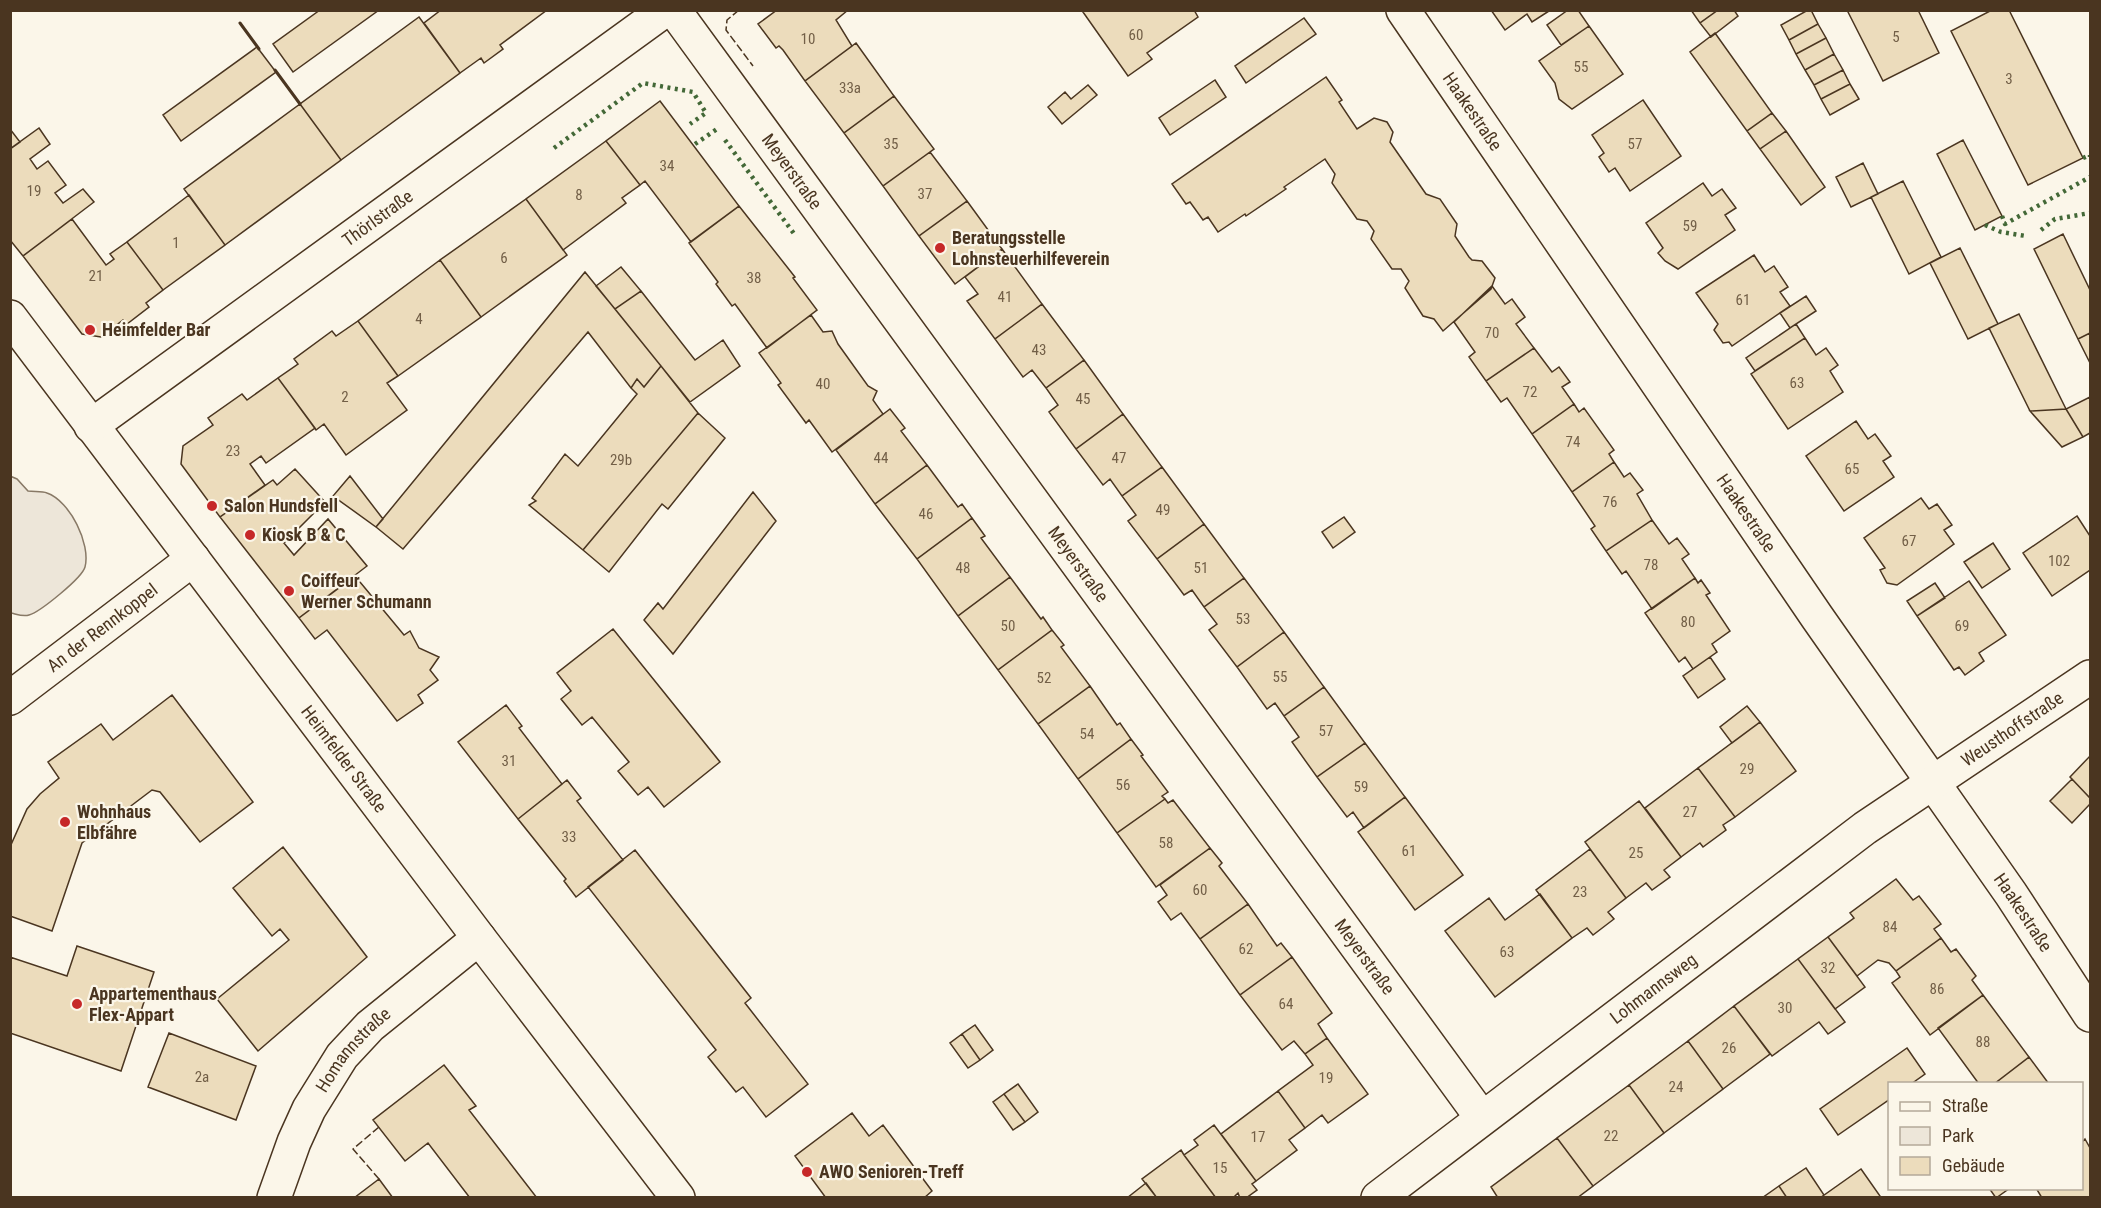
<svg xmlns="http://www.w3.org/2000/svg" width="2101" height="1208" viewBox="0 0 2101 1208" font-family="'Roboto Condensed',sans-serif">
  <style>
    .green { fill: #ede6d9; stroke: #887966; stroke-width: 1.5 }
    .building { fill: #ecdcbc; stroke: #4a3520; stroke-width: 1.5 }
    .lines { fill: none; stroke-linecap: round; stroke-linejoin: round }
    .minor-casing { stroke: #4a3520; stroke-width: 36 }
    .minor { stroke: #fbf6e9; stroke-width: 33 }
    .hedge { stroke: #436837; stroke-width: 4.5; stroke-dasharray: 3 4.5; stroke-linecap: butt }
    .fence { stroke: #4a3520; stroke-width: 1.5; stroke-dasharray: 8 3; stroke-linecap: butt }
    .wall { stroke: #4a3520; stroke-width: 3 }
    .poi-dot { fill: #c62828; stroke: #fbf6e9; stroke-width: 2 }
    .labels { text-anchor: middle; stroke-width: 4.5; stroke-linejoin: round; paint-order: stroke }
    .number-label { font-size: 15px; fill: #725f47 }
    .street-label { font-size: 18px; fill: #4a3520; stroke: #fbf6e9 }
    .poi-label { font-size: 18px; font-weight: bold; fill: #4a3520; stroke: #fbf6e9; text-anchor: start }
  </style>
  <rect width="100%" height="100%" fill="#fbf6e9"/>
  <!-- green -->
  <path class="green" d="M10,476L17,479L28,491C34,492 42,491 47,493C70,501 91,544 85,567C82,578 40,612 29,615C23,617 16,614 11,613Z"/>
  <!-- building -->
  <path class="building" d="M320,10H379L293,72L273,44Z
    M441,10H547L500,45L503,49L484,63L481,58L460,73L424,23Z
    M777,10H848L836,20L852,46L805,81L783,50L779,46L776,48L758,24Z
    M1085,10H1194L1198,17L1147,53L1152,59L1128,76L1083,12Z
    M1491,10H1549V11L1532,22L1527,14L1505,30Z
    M1568,10H1578L1589,26L1561,45L1547,25Z
    M1691,10H1718L1700,23Z
    M1718,10H1734L1738,16L1711,37L1700,23Z
    M1808,10H1811L1818,24L1789,40L1781,25Z
    M1847,10H1918L1939,53L1883,81Z
    M1992,10H2009L2083,158L2028,185L1951,31Z
    M419,17L460,73L341,160L300,104Z
    M1304,18L1316,34L1246,83L1235,66Z
    M1818,24L1826,38L1796,54L1789,40Z
    M1589,26L1623,74L1572,109L1559,99L1555,83L1539,61Z
    M1715,33L1772,113L1747,131L1690,52Z
    M1826,38L1834,54L1805,70L1796,54Z
    M856,43L894,96L844,133L805,81Z
    M257,47L276,72L181,141L163,115Z
    M1834,54L1843,70L1814,85L1805,70Z
    M1843,70L1850,84L1821,99L1814,85Z
    M1326,77L1342,100L1339,102L1357,129L1374,118L1387,122L1393,132L1390,142L1426,194L1440,199L1457,224L1455,236L1469,257L1472,260L1482,261L1495,278L1491,289L1443,331L1434,319L1423,316L1405,288L1409,281L1401,269H1392L1371,239L1374,231L1367,221L1357,219L1332,183L1335,174L1325,159L1284,187L1286,189L1246,216L1245,214L1218,232L1208,217L1203,220L1190,202L1186,204L1172,184Z
    M1215,80L1226,97L1170,135L1159,118Z
    M1850,84L1859,99L1830,115L1821,99Z
    M1088,85L1097,95L1062,124L1048,107L1065,92L1071,99Z
    M894,96L934,149L883,186L844,133Z
    M1643,100L1681,156L1630,191L1615,168L1609,172L1599,157L1604,153L1592,135Z
    M660,101L739,206L691,242L645,181L640,185L606,141Z
    M300,104L341,160L225,245L184,189Z
    M1772,113L1786,131L1760,149L1747,131Z
    M39,128L50,144L30,159L37,169L48,161L66,185L55,193L63,203L83,189L94,202L23,256L10,240V149Z
    M10,129L20,142L10,149Z
    M1786,131L1825,187L1801,205L1760,149Z
    M1963,140L2002,216L1975,230L1937,154Z
    M606,141L640,185L622,198L626,203L563,250L526,199Z
    M930,152L967,201L919,236L883,186Z
    M1863,163L1878,194L1851,207L1836,177Z
    M1903,181L1941,257L1909,274L1871,197Z
    M1703,183L1712,196L1722,189L1736,208L1725,215L1735,230L1678,269L1665,261L1658,253L1663,248L1646,223Z
    M189,195L225,245L163,290L127,242Z
    M526,199L567,255L481,317L440,260Z
    M967,201L1002,249L955,284L919,236Z
    M739,206L795,277L793,278L817,310L767,348L735,304L732,306L716,284L718,282L689,243Z
    M72,219L106,265L114,259L110,254L127,242L163,290L146,303L149,307L127,324L123,320L101,337L82,334L23,256Z
    M2063,234L2090,290V333L2078,339L2034,249Z
    M1960,248L1998,324L1968,339L1930,263Z
    M1002,249L1042,304L995,339L967,301L978,294L965,277Z
    M1754,255L1765,272L1774,266L1788,287L1780,292L1790,306L1732,346L1729,342L1723,343L1714,330L1718,324L1696,293Z
    M440,260L481,317L398,376L358,321Z
    M621,267L641,291L615,309L596,286Z
    M585,272L661,366L644,387L637,379L631,388L588,332L403,549L376,527Z
    M1492,286L1505,304L1512,299L1525,317L1516,324L1534,348L1486,381L1469,357L1475,352L1454,322Z
    M641,291L695,360L723,340L740,366L690,402L615,309Z
    M1806,296L1816,311L1790,328L1780,313Z
    M1042,304L1084,360L1046,388L1032,370L1023,377L995,339Z
    M2019,314L2066,409L2030,411L1989,328Z
    M811,315L823,332L832,331L838,344L868,386L877,391L873,400L883,414L832,452L809,420L806,423L778,385L781,383L759,353Z
    M358,321L398,376L387,383L407,410L346,455L324,424L316,430L278,378L298,364L294,359L332,331L336,336Z
    M1796,324L1805,338L1755,371L1746,358Z
    M2090,333V363L2078,339Z
    M1805,338L1816,355L1826,348L1838,365L1830,371L1843,392L1788,429L1751,374Z
    M1534,348L1552,372L1559,367L1570,382L1562,387L1574,404L1532,434L1507,398L1501,402L1486,381Z
    M1084,360L1123,414L1076,449L1049,412L1058,405L1046,388Z
    M661,366L698,413L583,550L529,505L536,501L532,498L565,454L578,466L637,394L631,388L637,379L644,387Z
    M278,378L315,428L266,463L261,456L250,464L265,485L220,517L181,464L183,446L213,425L208,418L242,394L247,400Z
    M2090,397V433L2083,437L2066,409Z
    M1574,404L1579,412L1584,408L1614,450L1609,454L1614,462L1572,492L1532,434Z
    M890,409L905,428L901,431L927,465L875,504L836,450Z
    M2066,409L2083,437L2062,447L2030,411Z
    M698,413L725,438L668,509L662,504L609,572L583,550Z
    M1123,414L1162,467L1122,496L1110,479L1103,485L1076,449Z
    M1856,421L1868,439L1875,434L1891,456L1883,461L1894,477L1844,511L1806,456Z
    M1614,462L1624,477L1630,473L1643,490L1637,494L1652,520L1606,551L1591,529L1595,526L1572,492Z
    M927,465L958,507L962,504L972,518L917,559L875,504Z
    M1162,467L1204,524L1157,559L1128,521L1136,515L1122,496Z
    M295,469L325,502L284,543L294,555L328,519L367,566L299,618L220,517L273,480L277,485Z
    M350,476L383,519L376,527L333,496Z
    M753,492L776,521L673,654L644,620L658,603L663,609Z
    M1921,498L1929,509L1937,504L1952,525L1944,530L1954,544L1897,585L1887,583L1880,570L1885,568L1864,538Z
    M2077,516L2090,536V570L2052,596L2023,553Z
    M1344,517L1355,532L1333,548L1322,532Z
    M972,518L985,536L981,538L1010,577L958,616L917,559Z
    M1652,520L1669,544L1677,538L1689,554L1682,559L1695,578L1652,609L1626,571L1622,574L1606,551Z
    M1204,524L1244,578L1204,607L1192,590L1184,595L1157,559Z
    M1993,543L2010,569L1982,588L1964,562Z
    M355,576L404,635L410,631L419,648L439,657L430,670L438,680L418,695L423,703L397,721L327,630L315,639L299,618Z
    M1010,577L1041,619L1043,617L1052,630L998,670L958,616Z
    M1244,578L1284,632L1237,667L1209,630L1217,624L1204,607Z
    M1695,578L1698,583L1701,580L1710,593L1706,595L1730,631L1712,644L1717,652L1693,669L1685,657L1679,662L1645,613Z
    M1969,581L2006,635L1979,653L1984,661L1965,675L1959,667L1954,670L1917,616Z
    M1935,583L1945,598L1917,616L1907,601Z
    M613,629L720,762L664,807L648,787L638,795L618,771L629,762L592,717L582,725L561,699L571,691L557,673Z
    M1052,630L1064,645L1061,647L1090,686L1038,724L998,670Z
    M1284,632L1324,687L1284,716L1275,703L1267,709L1237,667Z
    M1710,657L1725,679L1698,698L1683,676Z
    M1090,686L1117,725L1120,723L1131,739L1078,779L1038,724Z
    M1324,687L1365,743L1317,777L1292,742L1299,737L1284,716Z
    M172,695L253,802L200,842L160,792L152,790L82,843L52,931L10,916V847L27,809L40,794L59,778L48,762L101,724L113,740Z
    M506,705L522,726L519,728L562,784L518,819L458,742Z
    M1747,706L1760,722L1732,743L1720,727Z
    M1760,722L1796,771L1735,817L1698,768Z
    M1131,739L1143,755L1141,756L1168,792L1162,796L1165,799L1117,833L1078,779Z
    M1365,743L1405,797L1364,828L1353,812L1347,817L1317,777Z
    M2090,756V798L2070,777Z
    M1698,768L1735,817L1723,825L1726,830L1703,847L1700,843L1681,857L1645,808Z
    M2072,779L2090,798V804L2072,823L2050,801Z
    M567,780L581,798L577,801L623,860L576,897L564,881L566,879L518,819Z
    M1405,797L1463,875L1415,910L1358,832Z
    M1165,799L1168,803L1173,800L1210,848L1156,887L1117,833Z
    M1639,801L1681,857L1664,870L1670,877L1652,890L1646,883L1626,898L1585,842Z
    M283,847L367,957L258,1051L217,999L289,940L280,929L272,936L233,888Z
    M1210,848L1222,863L1219,866L1248,904L1200,939L1181,913L1171,920L1158,902L1167,895L1160,885Z
    M1590,849L1626,898L1608,912L1614,919L1593,935L1587,928L1572,938L1536,890Z
    M635,850L751,998L745,1003L808,1084L766,1117L743,1087L736,1092L708,1057L716,1050L588,887Z
    M1896,879L1913,900L1919,896L1941,924L1934,929L1941,938L1896,971L1889,963L1878,960L1857,976L1828,937L1854,918L1850,913Z
    M1540,894L1572,938L1495,997L1445,931L1489,898L1505,920Z
    M1248,904L1277,946L1281,943L1292,957L1240,995L1200,939Z
    M1828,937L1865,987L1835,1009L1798,959Z
    M1941,938L1951,952L1956,949L1976,976L1972,980L1983,995L1930,1035L1892,983L1900,977L1896,971Z
    M77,946L154,972L121,1071L10,1033V957L67,976Z
    M1292,957L1332,1013L1318,1024L1327,1038L1305,1054L1294,1041L1282,1050L1240,995Z
    M1798,959L1845,1022L1828,1034L1819,1022L1772,1056L1734,1006Z
    M1983,995L2029,1057L1994,1084H1979L1938,1028Z
    M1734,1006L1770,1054L1723,1089L1688,1041Z
    M975,1025L993,1050L980,1060L962,1034Z
    M169,1033L256,1066L236,1120L148,1087Z
    M962,1034L980,1060L968,1068L950,1043Z
    M1327,1038L1368,1094L1328,1123L1322,1115L1305,1128L1278,1091L1313,1065L1305,1054Z
    M1688,1041L1723,1089L1664,1133L1629,1085Z
    M1907,1048L1925,1074L1911,1084H1890V1099L1838,1135L1820,1109Z
    M2029,1057L2049,1084H1994Z
    M444,1065L476,1106L469,1110L537,1198H470L428,1143L405,1161L373,1120Z
    M1018,1084L1038,1112L1025,1122L1004,1094Z
    M1629,1085L1664,1133L1593,1186L1557,1138Z
    M1278,1091L1305,1128L1289,1140L1297,1150L1256,1181L1221,1134Z
    M1004,1094L1025,1122L1013,1130L993,1102Z
    M852,1113L869,1136L883,1125L932,1191L924,1198H826L795,1156Z
    M1214,1125L1256,1181L1252,1184L1257,1190L1246,1198H1240L1238,1193L1233,1198H1216L1184,1155L1198,1145L1194,1140Z
    M1557,1138L1593,1186L1577,1198H1498L1491,1187Z
    M2085,1139L2090,1148V1198H2042L2036,1188H2082V1142Z
    M1181,1150L1184,1155L1216,1198H1157L1142,1179Z
    M1806,1168L1824,1195L1820,1198H1787L1779,1186Z
    M1861,1169L1880,1196L1877,1198H1820Z
    M379,1179L393,1198H354Z
    M1146,1183L1157,1198H1127Z
    M1779,1186L1787,1198H1762Z
    M1989,1188H2010L1996,1198Z"/>
  <g class="lines">
    <!-- minor casing -->
    <g class="minor-casing">
      <g id="minor">
        <path id="s1" d="M674,10L1482,1118"/>
        <path id="s2" d="M1403,10L1817,617L2011,894L2090,1015"/>
        <path id="s3" d="M10,317L479,938L678,1198"/>
        <path id="s4" d="M91,426L665,10"/>
        <path id="s5" d="M10,698L193,559"/>
        <path id="s6" d="M274,1198L294,1142L309,1109L342,1056L370,1026L479,938"/>
        <path id="s7" d="M1378,1198L1865,828L2090,677"/>
      </g>
    </g>
    <!-- minor -->
    <use href="#minor" class="minor"/>
    <!-- hedge -->
    <path class="hedge" d="M725,140L795,235
      M695,144L717,129
      M554,148L643,83L693,92L706,113L690,124
      M2083,158L2090,155V157
      M2002,216L2005,224L2090,177
      M1985,225L2001,232L2026,236
      M2041,230L2055,219L2090,213"/>
    <!-- fence -->
    <path class="fence" d="M739,10L727,20L726,30L753,66
      M379,1127L353,1149L379,1179"/>
    <!-- wall -->
    <path class="wall" d="M240,23L259,49
      M275,70L300,104"/>
  </g>
  <!-- markers -->
  <g class="poi-dot">
    <circle cx="940" cy="248" r="6"/>
    <circle cx="90" cy="330" r="6"/>
    <circle cx="212" cy="506" r="6"/>
    <circle cx="250" cy="535" r="6"/>
    <circle cx="289" cy="591" r="6"/>
    <circle cx="65" cy="822" r="6"/>
    <circle cx="77" cy="1004" r="6"/>
    <circle cx="807" cy="1172" r="6"/>
  </g>
  <g class="labels">
    <!-- number labels -->
    <g class="number-label">
      <text x="1136" y="40">60</text>
      <text x="1896" y="42">5</text>
      <text x="808" y="44">10</text>
      <text x="1581" y="72">55</text>
      <text x="2009" y="84">3</text>
      <text x="850" y="93">33a</text>
      <text x="891" y="149">35</text>
      <text x="1635" y="149">57</text>
      <text x="667" y="171">34</text>
      <text x="34" y="196">19</text>
      <text x="925" y="199">37</text>
      <text x="579" y="200">8</text>
      <text x="1690" y="231">59</text>
      <text x="176" y="248">1</text>
      <text x="504" y="263">6</text>
      <text x="96" y="281">21</text>
      <text x="754" y="283">38</text>
      <text x="1005" y="302">41</text>
      <text x="1743" y="305">61</text>
      <text x="419" y="324">4</text>
      <text x="1492" y="338">70</text>
      <text x="1039" y="355">43</text>
      <text x="1797" y="388">63</text>
      <text x="823" y="389">40</text>
      <text x="1530" y="397">72</text>
      <text x="345" y="402">2</text>
      <text x="1083" y="404">45</text>
      <text x="1573" y="447">74</text>
      <text x="233" y="456">23</text>
      <text x="881" y="463">44</text>
      <text x="1119" y="463">47</text>
      <text x="621" y="465">29b</text>
      <text x="1852" y="474">65</text>
      <text x="1610" y="507">76</text>
      <text x="1163" y="515">49</text>
      <text x="926" y="519">46</text>
      <text x="1909" y="546">67</text>
      <text x="2059" y="566">102</text>
      <text x="1651" y="570">78</text>
      <text x="963" y="573">48</text>
      <text x="1201" y="573">51</text>
      <text x="1243" y="624">53</text>
      <text x="1688" y="627">80</text>
      <text x="1008" y="631">50</text>
      <text x="1962" y="631">69</text>
      <text x="1280" y="682">55</text>
      <text x="1044" y="683">52</text>
      <text x="1326" y="736">57</text>
      <text x="1087" y="739">54</text>
      <text x="509" y="766">31</text>
      <text x="1747" y="774">29</text>
      <text x="1123" y="790">56</text>
      <text x="1361" y="792">59</text>
      <text x="1690" y="817">27</text>
      <text x="569" y="842">33</text>
      <text x="1166" y="848">58</text>
      <text x="1409" y="856">61</text>
      <text x="1636" y="858">25</text>
      <text x="1200" y="895">60</text>
      <text x="1580" y="897">23</text>
      <text x="1890" y="932">84</text>
      <text x="1246" y="954">62</text>
      <text x="1507" y="957">63</text>
      <text x="1828" y="973">32</text>
      <text x="1937" y="994">86</text>
      <text x="1286" y="1009">64</text>
      <text x="1785" y="1013">30</text>
      <text x="1983" y="1047">88</text>
      <text x="1729" y="1053">26</text>
      <text x="202" y="1082">2a</text>
      <text x="1326" y="1083">19</text>
      <text x="1676" y="1092">24</text>
      <text x="1611" y="1141">22</text>
      <text x="1258" y="1142">17</text>
      <text x="1220" y="1173">15</text>
    </g>
    <!-- street labels -->
    <g class="street-label">
      <text dy="6" stroke="none"><textPath href="#s2" startOffset="123">Haakestraße</textPath></text>
      <text dy="6" stroke="none"><textPath href="#s1" startOffset="200">Meyerstraße</textPath></text>
      <text dy="6" stroke="none"><textPath href="#s4" startOffset="354">Thörlstraße</textPath></text>
      <text dy="6" stroke="none"><textPath href="#s2" startOffset="609">Haakestraße</textPath></text>
      <text dy="6" stroke="none"><textPath href="#s1" startOffset="686">Meyerstraße</textPath></text>
      <text dy="6" stroke="none"><textPath href="#s5" startOffset="116">An der Rennkoppel</textPath></text>
      <text dy="6" stroke="none"><textPath href="#s7" startOffset="789">Weusthoffstraße</textPath></text>
      <text dy="6" stroke="none"><textPath href="#s3" startOffset="554">Heimfelder Straße</textPath></text>
      <text dy="6" stroke="none"><textPath href="#s2" startOffset="1095">Haakestraße</textPath></text>
      <text dy="6" stroke="none"><textPath href="#s1" startOffset="1172">Meyerstraße</textPath></text>
      <text dy="6" stroke="none"><textPath href="#s7" startOffset="346">Lohmannsweg</textPath></text>
      <text dy="6" stroke="none"><textPath href="#s6" startOffset="170">Homannstraße</textPath></text>
    </g>
    <!-- poi labels -->
    <g class="poi-label">
      <text x="952" y="244">Beratungsstelle<tspan x="952" dy="21">Lohnsteuerhilfeverein</tspan></text>
      <text x="102" y="336">Heimfelder Bar</text>
      <text x="224" y="512">Salon Hundsfell</text>
      <text x="262" y="541">Kiosk B &amp; C</text>
      <text x="301" y="587">Coiffeur<tspan x="301" dy="21">Werner Schumann</tspan></text>
      <text x="77" y="818">Wohnhaus<tspan x="77" dy="21">Elbfähre</tspan></text>
      <text x="89" y="1000">Appartementhaus<tspan x="89" dy="21">Flex-Appart</tspan></text>
      <text x="819" y="1178">AWO Senioren-Treff</text>
    </g>
  </g>
  <!-- border -->
  <rect width="2101" height="1208" fill="none" stroke="#4a3520" stroke-width="24"/>
  <!-- legend -->
  <rect x="1888" y="1082" width="195" height="108" fill="#fbf6e9" stroke="#b4a999" stroke-width="1.5"/>
  <rect x="1900" y="1102" width="30" height="9" fill="#fbf6e9" stroke="#b4a999" stroke-width="1.5"/>
  <text x="1942" y="1112" font-size="18" fill="#4a3520">Straße</text>
  <rect x="1900" y="1127" width="30" height="18" fill="#ede6d9" stroke="#b4a999" stroke-width="1.5"/>
  <text x="1942" y="1142" font-size="18" fill="#4a3520">Park</text>
  <rect x="1900" y="1157" width="30" height="18" fill="#ecdcbc" stroke="#b4a999" stroke-width="1.5"/>
  <text x="1942" y="1172" font-size="18" fill="#4a3520">Gebäude</text>
</svg>
